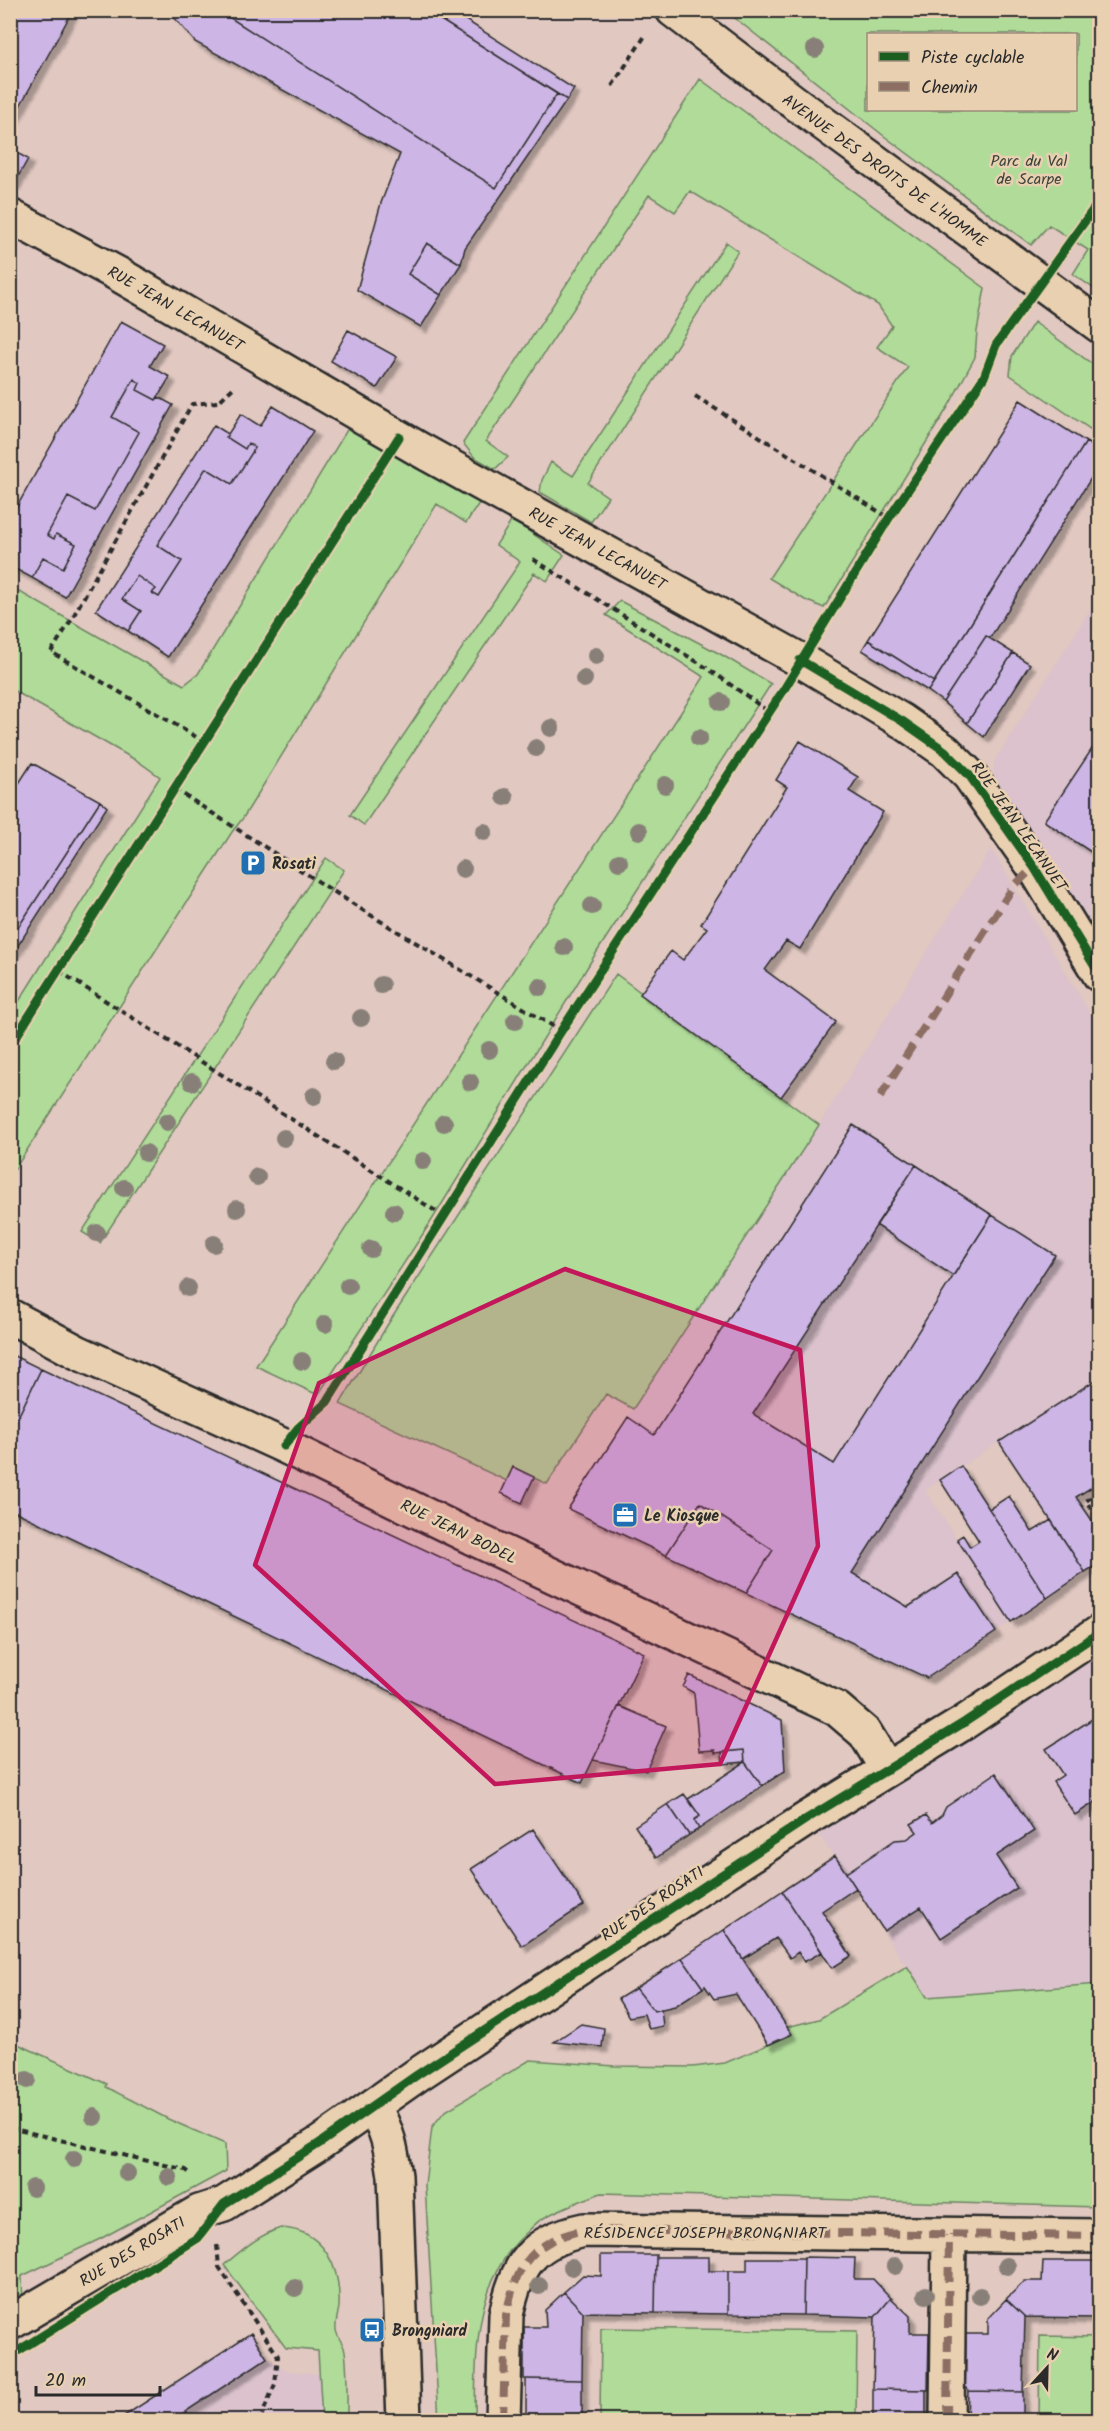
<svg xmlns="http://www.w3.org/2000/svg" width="1110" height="2431" viewBox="0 0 1110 2431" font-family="Kalam,sans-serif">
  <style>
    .built { fill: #dbc2cc }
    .green { fill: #b0db99; stroke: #6e8362; stroke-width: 1.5; fill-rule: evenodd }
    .building { fill: #cdb5e5; stroke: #2b2b2b; stroke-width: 1.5; filter: url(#shadow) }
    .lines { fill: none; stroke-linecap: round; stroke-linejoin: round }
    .minor-casing { stroke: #2b2b2b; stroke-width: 38 }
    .major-casing { stroke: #2b2b2b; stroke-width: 38 }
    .path { stroke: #2b2b2b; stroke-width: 4; stroke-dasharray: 6 4.5; stroke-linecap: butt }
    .minor { stroke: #e9d0b1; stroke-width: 33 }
    .major { stroke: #e9d0b1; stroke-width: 33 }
    .quiet { stroke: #8d6e63; stroke-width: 8; stroke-dasharray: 15 8; stroke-linecap: butt }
    .cycleway-casing { stroke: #e9d0b1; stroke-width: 13 }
    .cycleway { stroke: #1b5e20; stroke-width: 9 }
    .tree { fill: #888078 }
    .marked { fill: #c2185b; fill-opacity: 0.2; stroke: #c2185b; stroke-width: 4.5; stroke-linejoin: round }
    .labels { text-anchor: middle; stroke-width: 5; stroke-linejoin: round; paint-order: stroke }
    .park-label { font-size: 16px; fill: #3f453c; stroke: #e9d0b1 }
    .street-label { font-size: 16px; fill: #2b2b2b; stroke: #e9d0b1 }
    .poi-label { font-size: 16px; font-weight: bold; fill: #2b2b2b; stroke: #e9d0b1; text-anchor: start }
  </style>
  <defs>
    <filter id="shadow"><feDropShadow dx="5.5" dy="5.5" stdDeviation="1.5" flood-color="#0004"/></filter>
  </defs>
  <rect width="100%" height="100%" fill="#e1c8c1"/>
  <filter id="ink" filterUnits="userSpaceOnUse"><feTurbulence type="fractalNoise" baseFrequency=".0167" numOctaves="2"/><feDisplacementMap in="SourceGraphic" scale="12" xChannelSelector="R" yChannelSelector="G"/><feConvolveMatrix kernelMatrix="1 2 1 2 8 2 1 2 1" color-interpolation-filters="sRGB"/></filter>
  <g filter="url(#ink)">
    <!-- built -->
    <path class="built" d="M1099,596V975L992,808L994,762Z
      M991,849L1100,1030L1099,1377L925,1490L1011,1622L927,1678L568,1509L819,1125Z
      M1099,1632V1984L927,1997L808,1818Z
      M251,2333L267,2358L288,2371L320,2374L322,2420H118Z"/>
    <!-- green -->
    <path class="green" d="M726,11H1099V292L1073,274L1088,250L1049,225L1031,245L884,136ZM868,34H1076V110H868Z
      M700,79L985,288L977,331L975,357L948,407L824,608L805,600L769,578L908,367L877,347L892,326L878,305L690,191L675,212L649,195L486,441L508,457L495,469L474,457L463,443Z
      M726,242L738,251L588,483L608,497L591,522L540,492L542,480L551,462L573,476Z
      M1034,322L1099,369V435L1010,375L1012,356Z
      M350,425L481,500L466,523L437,504L243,818L232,832L11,1175V1014L160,777L139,762L11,689V587L184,685L198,674Z
      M512,520L564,555L547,581L534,573L364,825L350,815L520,562L496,545Z
      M620,601L722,655L771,684L593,958L432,1220L318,1395L256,1366L704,677L606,615Z
      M326,858L344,870L100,1243L82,1232Z
      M616,974L819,1125L633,1409L606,1394L547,1484L513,1468L507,1481L340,1404L388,1324Z
      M907,1966L927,1997L1099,1984V2207L601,2193C581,2201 560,2208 542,2219C535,2223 530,2230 524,2235C473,2283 476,2355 475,2420H439L425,2185L432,2127L444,2112L530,2060L615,2066L693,2067L725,2063L791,2035L787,2027L819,2019Z
      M11,2041L107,2084L106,2087L168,2119L225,2144L226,2171L100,2239L22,2276L23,2309L11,2314Z
      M281,2228C324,2230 341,2267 339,2307C338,2314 335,2323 336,2330C337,2337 344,2344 345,2351C348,2374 347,2398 347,2420H322L318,2351L286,2348L224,2265C241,2251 258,2235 281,2228Z
      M601,2328L857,2331L856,2420H600Z
      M1040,2336L1099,2337V2420H1039Z"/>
    <!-- building -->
    <path class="building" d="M10,10H73L10,124Z
      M168,10H218L496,188L557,94L567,100L465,248L461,264L427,243L408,274L441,295L421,327L357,290L381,203L400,154L195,42Z
      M218,10H425L557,94L496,188Z
      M425,10H450L574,89L567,100Z
      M10,149L28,159L14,184L10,182Z
      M427,243L461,264L441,295L408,274Z
      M121,321L163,344L150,366L170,377L156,400L137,390L140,383L134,379L112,417L139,432L95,511L68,497L47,535L54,539L56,534L76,544L63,568L43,557L32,578L10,566V519Z
      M348,330L397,357L377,388L331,361Z
      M134,379L140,383L137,390L156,400L158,397L173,405L65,597L32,578L43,557L63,568L76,544L56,534L54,539L47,535L68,497L95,511L139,432L112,417Z
      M1020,400L1086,442L934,682L868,640Z
      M273,406L313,431L168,657L128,631L141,611L122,599L137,576L156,589L152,593L159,597L182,561L157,545L206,468L232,484L255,448L248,443L245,449L226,437L241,414L260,426Z
      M214,425L228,434L226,437L245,449L248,443L255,448L232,484L206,468L157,545L182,561L159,597L152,593L156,589L137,576L122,599L141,611L128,631L96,610Z
      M1086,442L1100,451V464L990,638L986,636L943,702L928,691Z
      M986,636L1013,653L967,723L943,702Z
      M868,640L934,682L928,691L862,650Z
      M1013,653L1030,664L984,737L967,723Z
      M1100,737V858L1044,821Z
      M800,741L858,777L849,791L883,812L800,949L786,941L765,970L836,1022L781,1097L640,994L671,951L683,960L707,928L701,924L787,787L776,780Z
      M32,763L100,801L10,940V797Z
      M100,801L107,807L10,958V940Z
      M853,1125L916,1165L753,1414L834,1464L992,1215L1055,1255L852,1573L908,1607L958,1574L996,1632L927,1678L746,1593L773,1550L700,1503L666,1555L568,1509L628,1417L654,1435Z
      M916,1165L992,1215L953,1276L876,1225Z
      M10,1354L41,1369L10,1434Z
      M41,1369L644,1653L582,1783L10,1509V1434Z
      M1100,1377V1482L1076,1497L1100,1532V1563L1085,1572L999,1442Z
      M961,1466L1047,1598L1011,1622L957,1539L963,1535L970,1547L979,1541L940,1480Z
      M513,1467L534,1477L522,1503L501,1493Z
      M1009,1496L1032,1532L1051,1520L1085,1572L1047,1598L989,1509Z
      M700,1503L773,1550L746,1593L666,1555Z
      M689,1675L782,1720L785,1771L762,1786L745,1762L744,1750L715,1753V1750L699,1751L694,1693L683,1687Z
      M619,1706L666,1726L646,1771L593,1760Z
      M1100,1714V1799L1075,1815L1053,1782L1063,1775L1046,1749Z
      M744,1750L745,1762L723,1764L722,1752Z
      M745,1762L762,1786L699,1829L694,1820L700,1816L688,1799Z
      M996,1773L1034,1831L996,1856L1017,1888L941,1938L921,1907L884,1931L846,1873L895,1840L907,1839L917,1832L911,1824L926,1815L932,1823L942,1815L946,1807Z
      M684,1794L700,1816L694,1820L699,1829L689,1835L668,1804Z
      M668,1804L689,1835L656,1858L635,1826Z
      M533,1829L584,1905L522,1946L471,1869Z
      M835,1856L856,1888L822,1911L851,1956L832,1968L782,1891Z
      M782,1891L822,1952L804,1962L798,1952L790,1958L776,1938L743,1959L724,1930Z
      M724,1930L787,2027L792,2034L768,2045L736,1994L714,1999L705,1986L703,1988L682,1958Z
      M682,1958L703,1988L675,2006L654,2011L636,1988Z
      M636,1988L654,2011L661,2009L663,2026L649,2029L644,2014L629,2017L618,1999Z
      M581,2024L604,2028L602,2047L554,2042Z
      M601,2255H656L655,2313L583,2312L564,2292L583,2275L601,2276Z
      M656,2257H709V2271H728V2314L655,2313Z
      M804,2257L855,2258L854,2279H873L891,2298L875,2317L803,2315Z
      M747,2258H804L803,2315L728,2314V2271H747Z
      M1043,2261H1095L1096,2318L1025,2317L1006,2299L1025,2281H1042Z
      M1095,2263H1100V2319L1096,2318Z
      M564,2292L583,2312L582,2380L524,2379V2327H546L545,2310Z
      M891,2298L910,2316V2333H929L928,2390L873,2389L875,2317Z
      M1006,2299L1025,2317L1023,2392L968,2391L967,2388L965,2389L966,2334H988V2318Z
      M251,2333L267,2358L173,2420H118Z
      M526,2379L582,2380V2420H526Z
      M873,2389L926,2390V2420H873Z
      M968,2391L1023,2392V2420H967Z"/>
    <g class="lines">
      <!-- minor casing -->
      <g class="minor-casing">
        <path id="minor" d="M10,216L118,274L417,448L800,660L902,721L945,751L969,775L1034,867L1100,975
          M10,1316L77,1352L284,1446L477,1540L837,1709L865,1733L887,1769
          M373,2106C388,2131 391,2148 395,2176L404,2420
          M10,2323L199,2212L224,2204L320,2143L417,2075L685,1898L808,1818L965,1722L1100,1632
          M503,2420L506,2315C517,2264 532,2241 584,2230L1100,2236
          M947,2420L949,2235"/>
      </g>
      <!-- major casing -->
      <g class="major-casing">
        <path id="major" d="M673,10L794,102L1100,326"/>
      </g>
      <!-- path -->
      <path class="path" d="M612,86L645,36
        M695,396L889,518
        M533,559L710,670L769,712
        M205,742L51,652L70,622L192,404L218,402L234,387
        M175,789L364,911L561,1031
        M59,971L445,1217
        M10,1046L379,468
        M1100,1491L1086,1501L1100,1522
        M10,2128L186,2170L192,2175
        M217,2245L219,2267L278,2356L275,2384L262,2415"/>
      <!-- minor -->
      <use href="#minor" class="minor"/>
      <!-- major -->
      <use href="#major" class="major"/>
      <!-- quiet -->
      <path class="quiet" d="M880,1097L1013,887L1034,867
        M503,2420L506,2315C517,2264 532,2241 584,2230L1100,2236
        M947,2420L949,2235"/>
      <!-- cycleway casing -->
      <g class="cycleway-casing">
        <path id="cycleway" d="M800,660L902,721L945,751L969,775L1034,867L1100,975
          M10,1046L399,437
          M284,1446L298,1428L327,1402L561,1031L783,691L889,518L984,377L996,345L1100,200
          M10,2356L198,2238L224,2204L320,2143L417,2075L808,1818L965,1722L1100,1632"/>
      </g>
      <!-- cycleway -->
      <use href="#cycleway" class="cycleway"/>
    </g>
    <!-- trees -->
    <g class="tree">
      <circle cx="815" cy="49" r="9"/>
      <circle cx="596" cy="656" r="9"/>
      <circle cx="584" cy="679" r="9"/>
      <circle cx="721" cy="702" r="9"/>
      <circle cx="551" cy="728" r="9"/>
      <circle cx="699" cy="738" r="9"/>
      <circle cx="536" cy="748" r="9"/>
      <circle cx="665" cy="785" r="9"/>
      <circle cx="505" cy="797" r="9"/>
      <circle cx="639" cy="831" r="9"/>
      <circle cx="484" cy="832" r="9"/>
      <circle cx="619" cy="862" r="9"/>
      <circle cx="463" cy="869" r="9"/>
      <circle cx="592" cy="906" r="9"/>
      <circle cx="564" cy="947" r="9"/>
      <circle cx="381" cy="985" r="9"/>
      <circle cx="540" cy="987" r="9"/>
      <circle cx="361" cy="1018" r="9"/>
      <circle cx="515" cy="1021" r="9"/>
      <circle cx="489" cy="1050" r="9"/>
      <circle cx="334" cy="1061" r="9"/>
      <circle cx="192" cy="1082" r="9"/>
      <circle cx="470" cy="1082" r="9"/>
      <circle cx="314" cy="1096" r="9"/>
      <circle cx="167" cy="1122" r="9"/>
      <circle cx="444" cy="1123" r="9"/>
      <circle cx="284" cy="1138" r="9"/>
      <circle cx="146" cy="1153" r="9"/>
      <circle cx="423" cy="1161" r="9"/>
      <circle cx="257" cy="1177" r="9"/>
      <circle cx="124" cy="1188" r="9"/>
      <circle cx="237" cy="1209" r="9"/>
      <circle cx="394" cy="1212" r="9"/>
      <circle cx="97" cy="1233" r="9"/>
      <circle cx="214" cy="1244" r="9"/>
      <circle cx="371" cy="1249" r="9"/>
      <circle cx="348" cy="1286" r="9"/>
      <circle cx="188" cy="1288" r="9"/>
      <circle cx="325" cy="1324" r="9"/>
      <circle cx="302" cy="1361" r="9"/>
      <circle cx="27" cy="2080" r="9"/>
      <circle cx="94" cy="2117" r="9"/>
      <circle cx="74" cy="2159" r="9"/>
      <circle cx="127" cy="2173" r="9"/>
      <circle cx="169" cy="2177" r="9"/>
      <circle cx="33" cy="2188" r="9"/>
      <circle cx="895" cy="2266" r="9"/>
      <circle cx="1007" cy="2266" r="9"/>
      <circle cx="572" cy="2267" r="9"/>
      <circle cx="539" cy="2286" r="9"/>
      <circle cx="295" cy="2288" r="9"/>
      <circle cx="926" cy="2295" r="9"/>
      <circle cx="980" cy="2296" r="9"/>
    </g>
  </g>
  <!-- marked area -->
  <path class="marked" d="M565,1269L800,1350L818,1546L720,1764L495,1784L255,1565L319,1383Z"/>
  <!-- icons -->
  <defs>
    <g id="parking-square" transform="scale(1.35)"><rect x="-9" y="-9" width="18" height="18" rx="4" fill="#1f6fb2" stroke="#e9d0b1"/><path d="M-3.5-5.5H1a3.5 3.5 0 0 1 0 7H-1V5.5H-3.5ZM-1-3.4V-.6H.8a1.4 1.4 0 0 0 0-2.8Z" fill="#fff"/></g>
    <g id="office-square" transform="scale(1.35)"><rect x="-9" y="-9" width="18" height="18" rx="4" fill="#1f6fb2" stroke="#e9d0b1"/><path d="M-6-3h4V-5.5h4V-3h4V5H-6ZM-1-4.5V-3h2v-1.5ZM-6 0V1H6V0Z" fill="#fff"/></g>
    <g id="bus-square" transform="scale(1.35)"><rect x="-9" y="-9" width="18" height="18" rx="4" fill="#1f6fb2" stroke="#e9d0b1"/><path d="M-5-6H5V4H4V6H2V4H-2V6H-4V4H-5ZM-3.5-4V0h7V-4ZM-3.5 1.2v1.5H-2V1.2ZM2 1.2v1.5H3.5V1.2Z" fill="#fff"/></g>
  </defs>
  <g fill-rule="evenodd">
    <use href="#parking-square" x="253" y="863"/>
    <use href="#office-square" x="625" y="1515"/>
    <use href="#bus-square" x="372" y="2330"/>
  </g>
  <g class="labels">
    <!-- park labels -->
    <g class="park-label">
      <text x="1029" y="166">Parc du Val<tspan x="1029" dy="18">de Scarpe</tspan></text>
    </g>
    <!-- street labels -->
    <g class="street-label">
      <text transform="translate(885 170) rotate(36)" y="6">AVENUE DES DROITS DE L'HOMME</text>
      <text transform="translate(176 308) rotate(30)" y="6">RUE JEAN LECANUET</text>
      <text transform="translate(598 548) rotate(29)" y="6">RUE JEAN LECANUET</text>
      <text transform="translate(1020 826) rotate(55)" y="6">RUE JEAN LECANUET</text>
      <text transform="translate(459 1531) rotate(26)" y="6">RUE JEAN BODEL</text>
      <text transform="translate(652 1903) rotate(-34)" y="6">RUE DES ROSATI</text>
      <text x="705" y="2238">RÉSIDENCE JOSEPH BRONGNIART</text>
      <text transform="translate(132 2251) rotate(-31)" y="6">RUE DES ROSATI</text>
    </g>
    <!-- poi labels -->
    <g class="poi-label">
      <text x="272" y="869">Rosati</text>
      <text x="644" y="1521">Le Kiosque</text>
      <text x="392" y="2336">Brongniard</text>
    </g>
  </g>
  <!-- margin -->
  <rect width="1110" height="2431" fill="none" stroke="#e9d0b1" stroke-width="36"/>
  <rect x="18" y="18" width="1074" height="2395" fill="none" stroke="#2b2b2b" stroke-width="2" filter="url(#ink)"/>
  <!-- legend -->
  <rect x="867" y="33" width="210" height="78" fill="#e9d0b1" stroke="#9d8e7b" stroke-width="1.5"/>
  <rect x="879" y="52" width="30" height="9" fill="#1b5e20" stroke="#9d8e7b" stroke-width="1.5"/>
  <text x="921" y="63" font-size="18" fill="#2b2b2b">Piste cyclable</text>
  <rect x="879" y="82" width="30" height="9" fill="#8d6e63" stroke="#9d8e7b" stroke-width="1.5"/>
  <text x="921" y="93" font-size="18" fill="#2b2b2b">Chemin</text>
  <!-- north arrow -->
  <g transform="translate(1047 2368) rotate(22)" stroke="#e9d0b1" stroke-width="4.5" paint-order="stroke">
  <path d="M0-4.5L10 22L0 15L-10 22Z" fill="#2b2b2b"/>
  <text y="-9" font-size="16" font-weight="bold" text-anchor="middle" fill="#2b2b2b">N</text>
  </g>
  <!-- scale -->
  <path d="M36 2386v9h124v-9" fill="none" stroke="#2b2b2b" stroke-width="3"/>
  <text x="45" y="2386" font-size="18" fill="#2b2b2b" stroke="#e9d0b1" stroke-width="4.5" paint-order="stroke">20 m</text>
</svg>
